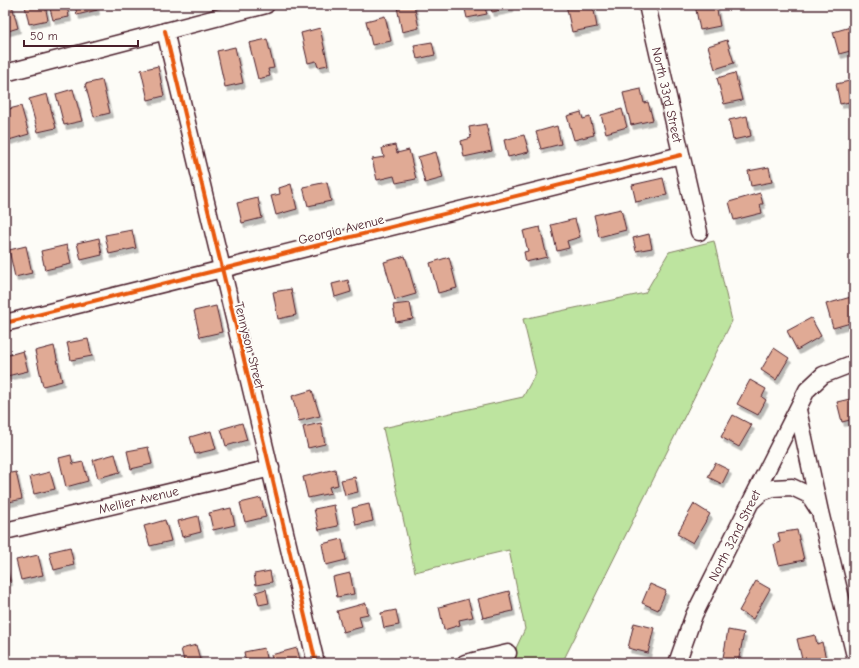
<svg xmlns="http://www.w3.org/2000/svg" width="859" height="668" viewBox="0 0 859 668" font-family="'Comic Neue',sans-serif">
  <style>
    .green { fill: #bde49f; stroke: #848265 }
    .building { fill: #e0aa95; stroke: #4a1f2b; filter: url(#shadow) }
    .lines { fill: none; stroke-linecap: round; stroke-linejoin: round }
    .street-casing { stroke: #4a1f2b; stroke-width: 19 }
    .street { stroke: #fdfcf7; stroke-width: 16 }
    .cycleway-casing { stroke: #fdfcf7; stroke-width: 6 }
    .cycleway { stroke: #e8590c; stroke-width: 4 }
    .labels { text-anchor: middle; stroke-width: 4; stroke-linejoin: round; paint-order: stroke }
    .street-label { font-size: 13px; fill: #4a1f2b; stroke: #fdfcf7 }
  </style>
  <defs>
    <filter id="shadow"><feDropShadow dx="2.5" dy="4.5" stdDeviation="0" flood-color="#0004"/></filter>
  </defs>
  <rect width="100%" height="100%" fill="#fdfcf7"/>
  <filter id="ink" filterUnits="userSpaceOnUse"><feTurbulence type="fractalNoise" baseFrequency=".025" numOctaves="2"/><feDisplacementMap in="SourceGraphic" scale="8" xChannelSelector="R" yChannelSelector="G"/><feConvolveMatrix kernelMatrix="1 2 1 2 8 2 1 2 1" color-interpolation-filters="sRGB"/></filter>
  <g filter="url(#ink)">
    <!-- green -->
    <path class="green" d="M714,241L732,321L565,657L566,663H509L525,629L509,550L415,572L383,428L523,397L536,373L523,319L645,293L669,252Z"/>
    <!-- building -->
    <path class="building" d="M5,5H12L18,28L5,32Z
      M29,5H45L48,20L29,24L25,6Z
      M49,5H67L69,17L53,20Z
      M75,5H96L97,10L77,15Z
      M407,5H414L419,28L402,32L397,7Z
      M464,5H484L487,14L467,18Z
      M490,5H511V8L492,12Z
      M566,5H593L597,27L572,32Z
      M695,5H716L720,26L700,30Z
      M385,16L391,41L372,45L366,21Z
      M854,26V50L839,54L833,32Z
      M320,28L328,65L318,67L316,61L308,63L301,33Z
      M267,39L274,68L268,69L270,76L258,79L249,43Z
      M727,40L734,63L715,69L708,46Z
      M432,42L435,55L417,59L414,45Z
      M235,47L243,83L225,87L217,51Z
      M158,66L164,96L148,100L141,70Z
      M735,73L742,100L724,104L717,78Z
      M102,80L110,113L94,117L85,84Z
      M854,80V101L840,104L836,84Z
      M73,89L82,121L64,125L56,94Z
      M641,89L644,103L648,102L653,120L631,125L623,93Z
      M47,94L56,128L38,132L29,99Z
      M21,106L29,134L9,140L5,125V110Z
      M622,109L627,127L606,133L601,115Z
      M581,112L583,119L590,117L594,135L574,140L567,116Z
      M747,116L751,136L733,140L729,120Z
      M486,124L492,151L464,157L461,141L471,138L469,127Z
      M557,126L561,144L541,149L536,132Z
      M524,135L529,152L508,157L504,140Z
      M395,145L397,153L409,150L416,179L396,183L394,176L377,180L372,159L384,157L382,148Z
      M436,152L443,178L425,183L418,157Z
      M769,167L772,182L751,186L748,171Z
      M663,178L667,195L636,202L632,185Z
      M327,182L331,201L308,206L303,187Z
      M291,184L297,209L276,215L271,196L280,194L279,188Z
      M760,193L763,204H760L762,213L734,220L729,202Z
      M258,198L262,218L242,223L237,203Z
      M621,209L626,230L599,237L594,215Z
      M575,219L580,237L567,241L569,248L557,251L551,225Z
      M540,227L547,257L526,262L524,252L528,251L523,231Z
      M132,230L136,248L109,254L105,235Z
      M649,234L652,248L636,251L633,238Z
      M99,238L102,255L81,260L77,243Z
      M67,245L71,264L45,270L41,251Z
      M26,246L32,273L15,277L9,250Z
      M405,256L416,294L395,300L384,262Z
      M449,257L457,288L438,293L430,263Z
      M348,280L351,292L335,297L332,284Z
      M291,289L296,315L278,319L273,292Z
      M851,297L854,308V322L833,328L826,304Z
      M410,303L413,319L396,322L393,305Z
      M216,306L222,332L200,337L194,311Z
      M811,318L821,336L797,350L787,331Z
      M88,339L92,356L71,360L67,343Z
      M54,346L62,381L43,386L35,351Z
      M774,348L789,358L776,380L761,370Z
      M23,351L28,371L7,376L5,368V356Z
      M750,380L766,389L762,397L766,400L758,415L737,404Z
      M312,390L320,416L299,421L292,396Z
      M854,398V419L842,422L837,402Z
      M733,415L752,425L739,447L721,437Z
      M242,423L247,440L226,446L221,429Z
      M321,423L325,444L308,448L303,427Z
      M211,431L216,449L195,454L190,437Z
      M148,447L152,464L131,469L127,451Z
      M115,454L120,472L98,478L93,460Z
      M71,455L73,464L83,462L88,481L66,487L59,458Z
      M715,463L729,470L722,484L708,477Z
      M335,469L338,485L329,487L331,493L308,498L303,477Z
      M16,472L22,499L5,503V474Z
      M50,472L55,489L34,494L30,477Z
      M355,477L358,492L345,495L341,480Z
      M261,498L266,517L245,522L240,503Z
      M369,504L373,521L356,525L352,508Z
      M694,504L710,514L693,543L677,534Z
      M334,505L338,526L319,530L314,509Z
      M231,508L235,525L213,530L209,513Z
      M198,516L201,532L182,537L178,521Z
      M165,520L171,541L150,546L144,526Z
      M797,530L804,560L779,565L774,544L780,542L778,533Z
      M342,539L346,560L326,565L322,544Z
      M70,547L74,565L54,570L49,552Z
      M38,555L43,575L21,580L16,560Z
      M5,564L10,581L5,582Z
      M270,571L272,582L256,585L254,574Z
      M350,573L354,594L337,597L333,577Z
      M756,581L770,589L753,619L739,611Z
      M650,584L666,591L658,610L642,603Z
      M266,589L269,603L259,605L256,592Z
      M509,591L513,611L483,618L478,599Z
      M468,599L473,617L459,620L460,625L444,630L439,607Z
      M366,603L368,614L359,616L362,627L343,632L337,611Z
      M396,610L399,625L384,628L381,613Z
      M634,623L654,628L648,653L628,648Z
      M728,630L744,633L738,663H722Z
      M815,635L817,644L822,642L826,659L812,663H803L797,639Z
      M196,645L201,663H177L184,661L181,649Z
      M264,648L267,663H246L244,652Z
      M297,648L301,663H273L271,655Z"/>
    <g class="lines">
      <!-- street casing -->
      <g class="street-casing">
        <g id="street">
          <path id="s1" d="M647,5L699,232"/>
          <path d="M165,31C215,242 267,452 316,663"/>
          <path d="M5,73L266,5"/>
          <path d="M5,323L681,155"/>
          <path d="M798,410L820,512L854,652"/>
          <path d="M753,500L762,492L773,488L792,487L809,495L818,509"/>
          <path id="s2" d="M5,531L271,468"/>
          <path d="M465,663L508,653"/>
          <path id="s3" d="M677,663L694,615L807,390L823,375L854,363"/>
        </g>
      </g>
      <!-- street -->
      <use href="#street" class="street"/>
      <!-- cycleway casing -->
      <g class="cycleway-casing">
        <path id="cycleway" d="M165,31C215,242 267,452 316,663
          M5,323L681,155"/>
      </g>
      <!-- cycleway -->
      <use href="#cycleway" class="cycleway"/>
    </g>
  </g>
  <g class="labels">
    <!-- street labels -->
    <g class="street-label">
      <text dy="5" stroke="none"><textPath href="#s1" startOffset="92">North 33rd Street</textPath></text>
      <text transform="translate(341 229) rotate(-14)" y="5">Georgia Avenue</text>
      <text transform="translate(250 345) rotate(76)" y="5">Tennyson Street</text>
      <text dy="5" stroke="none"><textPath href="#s2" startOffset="137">Mellier Avenue</textPath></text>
      <text dy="5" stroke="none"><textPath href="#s3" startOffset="140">North 32nd Street</textPath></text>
    </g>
  </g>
  <!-- margin -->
  <rect width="859" height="668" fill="none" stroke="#fdfcf7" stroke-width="20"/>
  <rect x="10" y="10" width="839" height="648" fill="none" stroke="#4a1f2b" stroke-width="1.5" filter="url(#ink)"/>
  <!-- scale -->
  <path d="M24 40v6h114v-6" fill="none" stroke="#4a1f2b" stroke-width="2"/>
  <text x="30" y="40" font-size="12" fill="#4a1f2b" stroke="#fdfcf7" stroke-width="3" paint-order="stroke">50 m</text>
</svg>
